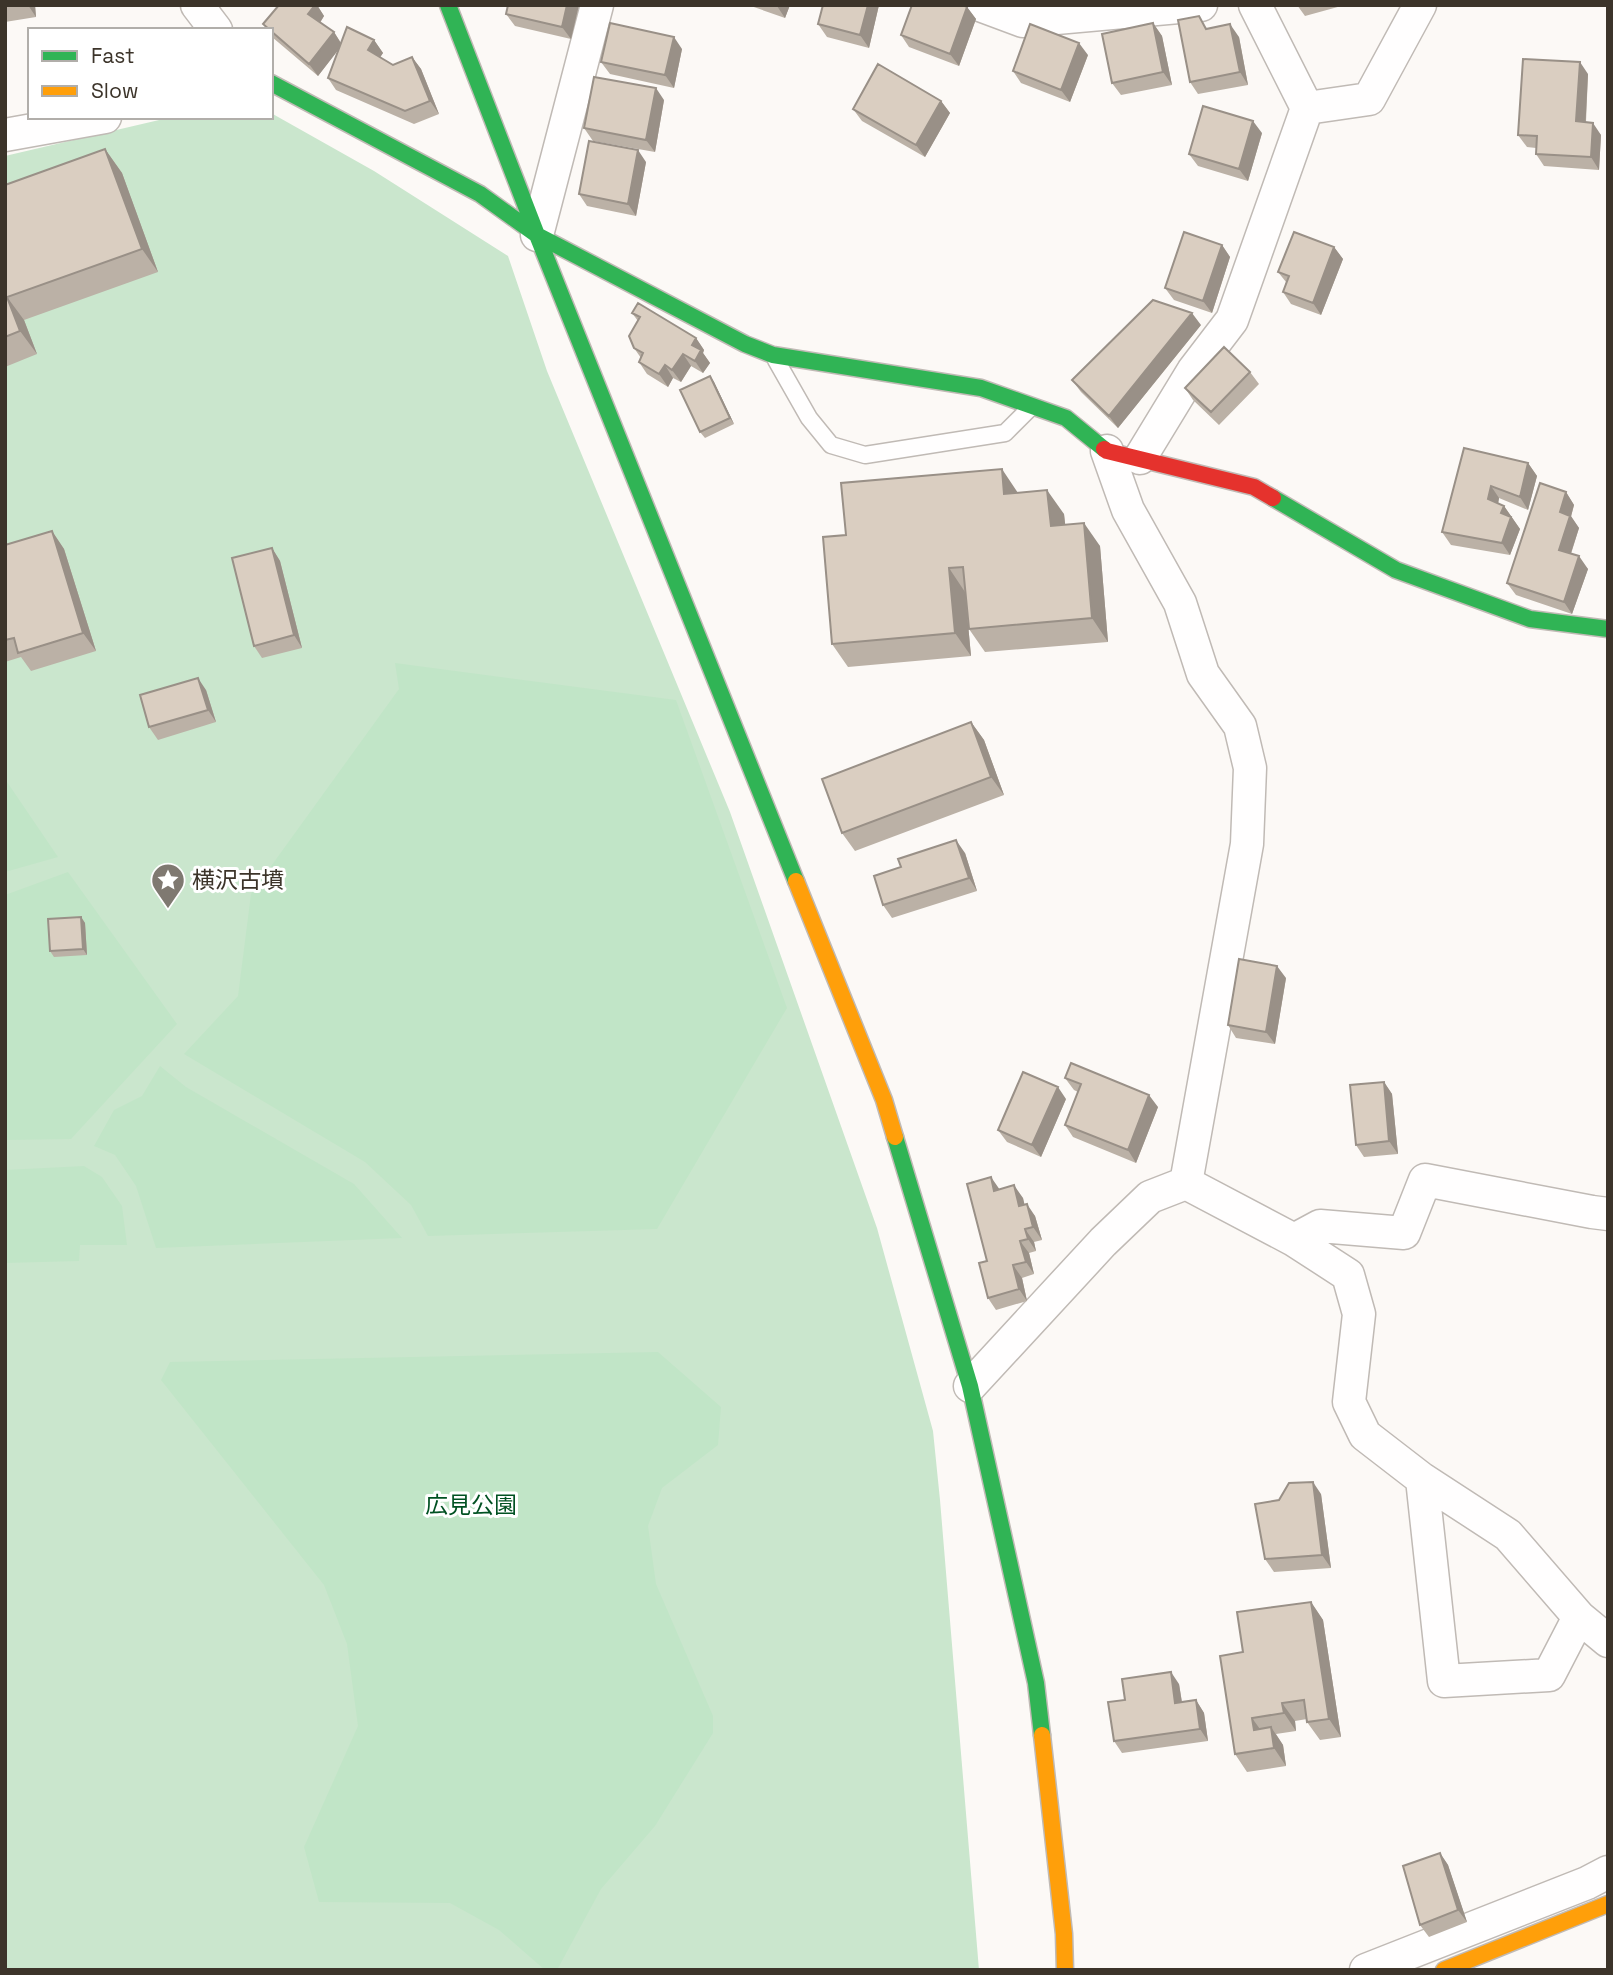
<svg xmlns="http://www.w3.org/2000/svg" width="1613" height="1975" viewBox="0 0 1613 1975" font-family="'Space Grotesk','Noto Sans JP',sans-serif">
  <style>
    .green { fill: #cae6cd }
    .forest { fill: #c1e5c7 }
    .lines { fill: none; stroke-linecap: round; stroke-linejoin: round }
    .lane-casing { stroke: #c0bab5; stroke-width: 19 }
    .street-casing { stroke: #c0bab5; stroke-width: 35 }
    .fast-casing { stroke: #c0bab5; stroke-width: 19 }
    .slow-casing { stroke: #c0bab5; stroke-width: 19 }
    .jam-casing { stroke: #c0bab5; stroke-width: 19 }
    .lane { stroke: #fffefe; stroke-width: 16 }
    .street { stroke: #fffefe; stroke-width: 32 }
    .fast { stroke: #30b455; stroke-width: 16 }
    .slow { stroke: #ff9f0a; stroke-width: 16 }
    .jam { stroke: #e5322d; stroke-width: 16 }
    .wall { fill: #bbb1a6 }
    .shaded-wall { fill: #999087 }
    .building { fill: #dacec1; stroke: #999087; stroke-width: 2 }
    .labels { text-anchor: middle; stroke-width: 6; stroke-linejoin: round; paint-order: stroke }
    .poi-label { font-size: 23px; fill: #3c342a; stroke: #fff; text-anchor: start }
    .park-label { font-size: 23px; fill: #005122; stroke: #fff }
  </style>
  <rect width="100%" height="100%" fill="#fcf9f6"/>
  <!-- green -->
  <path class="green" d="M271,113L374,171L508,256L547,371L730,812L877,1228L933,1431L940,1500L979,1970H5V156L172,117H271Z"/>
  <!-- forest -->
  <path class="forest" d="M395,663L676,700L787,1008L657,1229L428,1236L411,1205L365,1162L184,1054L238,996L251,894L399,689Z
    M5,779L58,857L5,872Z
    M68,872L177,1024L71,1139L5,1140V895Z
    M160,1066L186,1087L354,1184L402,1238L156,1248L136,1186L115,1155L94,1146L114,1110L142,1096Z
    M84,1166L102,1177L122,1206L127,1245H80L79,1261L5,1263V1170Z
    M658,1352L721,1407L718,1445L662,1488L648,1526L656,1584L713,1716V1733L655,1826L601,1889L557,1970H545L499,1930L450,1903L319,1902L304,1847L358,1726L347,1644L324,1585L161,1380L170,1362Z"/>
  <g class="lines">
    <!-- lane casing -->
    <g class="lane-casing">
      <path id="lane" d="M776,360L809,418L831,445L865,455L1005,433L1031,407"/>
    </g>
    <!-- street casing -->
    <g class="street-casing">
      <path id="street" d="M197,5L216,30
        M980,5L1023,21L1201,5
        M1255,5L1307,108
        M5,135L105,117
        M537,235L597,5
        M1107,451L1128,510L1180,603L1203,674L1240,726L1250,768L1247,844L1186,1183
        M1140,458L1193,371L1232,320L1307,108L1369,99L1420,5
        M1294,1240L1320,1226L1404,1233L1425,1180L1592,1212L1608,1214
        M970,1386L1103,1242L1150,1197L1186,1183L1294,1240L1348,1275L1359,1314L1349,1402L1365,1435L1422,1479L1508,1535L1579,1617L1608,1641
        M1422,1479L1444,1681L1549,1675L1579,1617
        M1366,1970L1587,1883L1608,1872"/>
    </g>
    <!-- fast casing -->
    <g class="fast-casing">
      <path id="fast" d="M448,5L537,235L796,881
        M271,83L480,194L537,235L745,344L773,355L981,388L1066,418L1104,449
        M1273,498L1396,570L1530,619L1608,629
        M895,1137L970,1386L1036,1683L1042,1735"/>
    </g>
    <!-- slow casing -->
    <g class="slow-casing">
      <path id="slow" d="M796,881L884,1100L895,1137
        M1042,1735L1064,1934L1065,1970
        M1444,1970L1608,1904"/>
    </g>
    <!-- jam casing -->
    <g class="jam-casing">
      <path id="jam" d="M1104,449L1107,451L1254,487L1273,498"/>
    </g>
    <!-- lane -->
    <use href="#lane" class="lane"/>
    <!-- street -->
    <use href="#street" class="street"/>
    <!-- fast -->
    <use href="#fast" class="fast"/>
    <!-- slow -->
    <use href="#slow" class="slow"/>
    <!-- jam -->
    <use href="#jam" class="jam"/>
  </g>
  <!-- wall -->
  <path class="wall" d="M5,5H35L36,17L5,22Z
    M279,5H317L324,16L320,23L334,32L341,43L374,40L383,53L380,57L393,65L412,57L421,69L439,114L414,124L336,90L328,78L339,49L318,76L272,37L271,30H267L263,24Z
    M508,5H579L571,39L515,26L506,14Z
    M748,5H790L785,18Z
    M823,5H879L869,48L827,37L818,24Z
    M1297,5H1345L1305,16Z
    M967,7L976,19L959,66L909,47L901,35Z
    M1153,23L1162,36L1172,85L1121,95L1112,83Z
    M1208,28L1239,37L1248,85L1198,94L1190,82Z
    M682,49L674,88L610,74L601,62Z
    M1088,55L1070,102L1021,83L1013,71Z
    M1588,74L1586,122L1601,135L1599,170L1544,166L1536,154V148L1527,147L1518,135Z
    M664,100L655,152L593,141L584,128Z
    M941,101L950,113L925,157L862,121L853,109Z
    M1262,133L1248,181L1198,166L1189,154Z
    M105,149L122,173L158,272L24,320L37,354L5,367V185Z
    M646,162L636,216L587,206L579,194Z
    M1222,245L1230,257L1212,313L1174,300L1165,288Z
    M1334,247L1343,259L1321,315L1291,304L1283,292L1286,282L1278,272Z
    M632,313L696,338L704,350L703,353L710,363L703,373L691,366L681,382L673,378L668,387L647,374L639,362L641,358L634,348L638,321Z
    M1201,325L1118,428L1081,392L1072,380Z
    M1250,372L1259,384L1219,425L1193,400L1185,388Z
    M710,376L714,382L734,424L705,438L700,432Z
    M1464,448L1528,463L1537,476L1528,510L1499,498L1498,503L1504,506L1520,529L1510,555L1451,545L1442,532Z
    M1566,492L1574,505L1571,517L1579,528L1571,554L1588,569L1572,614L1516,595L1507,583Z
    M1018,493L1064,514L1065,524L1100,546L1108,642L985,652L969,629L965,592L971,656L848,667L832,644L846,535Z
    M52,531L64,549L96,651L31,671L21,657L5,662V545Z
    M272,548L280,561L302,648L262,658L254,646Z
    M206,690L216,722L158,740L149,727Z
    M971,722L984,740L1004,795L855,851L842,833Z
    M965,853L977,891L892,918L883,905Z
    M81,917L85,923L87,955L54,957L50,951Z
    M1286,978L1275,1044L1236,1038L1228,1025Z
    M1065,1078L1158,1107L1136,1163L1073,1137L1065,1125L1078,1092L1074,1090Z
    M1384,1082L1392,1094L1398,1154L1364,1157L1356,1145Z
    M1066,1099L1041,1157L1007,1142L998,1130Z
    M1000,1189L1023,1198L1024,1205L1035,1216L1042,1240L1034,1242L1036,1251L1029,1253L1034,1274L1022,1278L1027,1301L996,1310L988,1298L987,1261Z
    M1321,1494L1331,1568L1274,1572L1265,1559Z
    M1311,1602L1323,1620L1341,1737L1320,1740L1307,1722V1719L1295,1721L1296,1731L1276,1734L1283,1745L1286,1766L1247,1772L1235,1754L1243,1652Z
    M1179,1684L1182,1702L1196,1700L1204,1713L1208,1741L1122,1753L1114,1741L1125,1700Z
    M1440,1853L1448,1865L1467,1922L1429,1937L1420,1925Z"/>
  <!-- shaded-wall -->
  <path class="shaded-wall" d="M28,5H35L36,17Z
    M315,5H317L324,16L317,27L308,14Z
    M567,5H579L571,39L562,27Z
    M777,5H790L785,18L777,6Z
    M868,5H879L869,48L860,35Z
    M967,7L976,19L959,66L950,54Z
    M1153,23L1162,36L1172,85L1163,72Z
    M1230,24L1239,37L1248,85L1240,72Z
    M334,32L342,45L318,76L309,64Z
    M674,37L682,49L674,88L665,75Z
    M374,40L383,53L377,62L368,50Z
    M1079,43L1088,55L1070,102L1061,90Z
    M412,57L421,69L439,114L430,101Z
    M1580,62L1588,74L1585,133L1576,121Z
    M656,88L664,100L655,152L646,140Z
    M941,101L950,113L925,157L916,145Z
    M1253,121L1262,133L1248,181L1239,169Z
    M1593,123L1601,135L1599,170L1591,157Z
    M105,149L122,173L158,272L142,249Z
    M638,150L646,162L636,216L628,204Z
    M1222,245L1230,257L1212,313L1203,301Z
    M1334,247L1343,259L1321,315L1313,303Z
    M7,297L24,320L37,354L20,331Z
    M1192,313L1201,325L1118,428L1109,416Z
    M696,338L704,350L703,353L710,363L703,373L695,361L692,345Z
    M683,354L691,366L681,382L672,370Z
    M665,365L673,378L668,387L659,374Z
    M710,376L714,382L734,424L730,418Z
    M1528,463L1537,476L1528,510L1520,497Z
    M1002,469L1018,493L1004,494Z
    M1491,486L1499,498L1497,511L1488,499Z
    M1047,490L1064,514L1068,549L1051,526Z
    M1566,492L1574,505L1571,516L1579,528L1568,562L1559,550L1560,512Z
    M1504,506L1520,529L1510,555L1502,543L1501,513Z
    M1084,523L1100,546L1108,642L1092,618Z
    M52,531L64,549L96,651L83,633Z
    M272,548L280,561L302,648L294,635Z
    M1579,556L1588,569L1572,614L1564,602Z
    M949,568L965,592L971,656L955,633Z
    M198,678L206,690L216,722L208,710Z
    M971,722L984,740L1004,795L991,777Z
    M956,840L965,853L977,891L969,878Z
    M81,917L85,923L87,955L83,949Z
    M1277,966L1286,978L1275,1044L1266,1032Z
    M1384,1082L1392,1094L1398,1154L1389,1141Z
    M1058,1087L1066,1099L1041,1157L1032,1145Z
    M1149,1095L1158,1107L1136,1163L1128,1150Z
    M991,1177L1000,1190L994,1191Z
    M1014,1185L1023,1198L1028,1219L1019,1206Z
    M1027,1204L1035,1216L1042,1240L1033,1227Z
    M1025,1229L1034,1242L1036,1251L1028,1239Z
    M1020,1241L1029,1253L1034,1274L1026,1262Z
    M1013,1265L1022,1278L1027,1301L1019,1289Z
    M1313,1482L1321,1494L1331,1568L1322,1555Z
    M1311,1602L1323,1620L1341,1737L1329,1719Z
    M1171,1672L1179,1684L1184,1716L1175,1703Z
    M1196,1700L1204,1713L1208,1741L1200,1729Z
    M1282,1703L1295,1721L1296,1731L1284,1713Z
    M1252,1718L1265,1736L1254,1730Z
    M1271,1727L1283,1745L1286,1766L1274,1748Z
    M1440,1853L1448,1865L1467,1922L1458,1910Z"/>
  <!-- building -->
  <path class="building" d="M279,5H315L308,14L334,32L309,64L271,31V30H270L263,24Z
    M508,5H567L562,27L506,14Z
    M823,5H868L860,35L818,24Z
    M912,5H963L967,7L950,54L901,35Z
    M1199,16L1206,29L1230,24L1240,72L1190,82L1178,20Z
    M610,23L674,37L665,75L601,62Z
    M1153,23L1163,72L1112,83L1102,34Z
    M1030,24L1079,43L1061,90L1013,71Z
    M347,27L374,40L368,50L393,65L412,57L430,101L405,111L328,78Z
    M1523,59L1580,62L1576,121L1593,123L1591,157L1536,154L1537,136L1518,135Z
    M878,64L941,101L916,145L853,109Z
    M594,77L656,88L646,140L584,128Z
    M1203,106L1253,121L1239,169L1189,154Z
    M589,141L638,150L628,204L579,194Z
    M105,149L142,249L7,297L20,331L5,337V185Z
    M1184,232L1222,245L1203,301L1165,288Z
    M1294,232L1334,247L1313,303L1283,292L1289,276L1278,272Z
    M1153,300L1192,313L1109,416L1072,380Z
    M638,303L696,338L692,345L701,350L695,361L683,354L672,370L665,365L659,374L639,362L643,353L634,348L629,336L640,317L632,313Z
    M1224,347L1250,372L1211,412L1185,388Z
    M710,376L730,418L700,432L680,390Z
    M1464,448L1528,463L1520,497L1491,486L1488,499L1504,506L1501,513L1511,517L1502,543L1442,532Z
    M1002,469L1004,494L1047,490L1051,526L1084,523L1092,618L969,629L963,567L949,568L955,633L832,644L823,537L846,535L841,483Z
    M1540,483L1566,492L1560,512L1570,516L1559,550L1579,556L1564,602L1507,583Z
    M52,531L83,633L18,653L14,638L5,640V545Z
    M272,548L294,635L254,646L232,558Z
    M198,678L208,710L149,727L140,695Z
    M971,722L991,777L842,833L822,779Z
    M956,840L969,878L883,905L874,876L901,867L898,859Z
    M81,917L83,949L50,951L48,919Z
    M1239,959L1277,966L1266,1032L1228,1025Z
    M1071,1063L1149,1095L1128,1150L1065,1125L1081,1084L1065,1078Z
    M1023,1072L1058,1087L1032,1145L998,1130Z
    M1384,1082L1389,1141L1356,1145L1350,1085Z
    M991,1177L994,1191L1014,1185L1019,1206L1027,1204L1033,1227L1025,1229L1028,1239L1020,1241L1026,1262L1013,1265L1019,1289L988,1298L979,1263L987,1261L967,1184Z
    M1313,1482L1322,1555L1265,1559L1255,1504L1279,1500L1289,1483Z
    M1311,1602L1329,1719L1307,1722L1304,1700L1282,1703L1284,1713L1252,1718L1254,1730L1271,1727L1274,1748L1235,1754L1220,1656L1243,1652L1237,1612Z
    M1171,1672L1175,1703L1196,1700L1200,1729L1114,1741L1108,1702L1125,1700L1122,1679Z
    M1440,1853L1458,1910L1420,1925L1403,1866Z"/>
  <!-- icons -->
  <defs>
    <g id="sight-pin" transform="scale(1.75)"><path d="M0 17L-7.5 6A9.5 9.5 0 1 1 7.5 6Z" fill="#7f7971" stroke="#fff"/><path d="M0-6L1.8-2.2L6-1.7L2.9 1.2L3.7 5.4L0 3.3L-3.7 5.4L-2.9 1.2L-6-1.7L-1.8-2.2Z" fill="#fff"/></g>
  </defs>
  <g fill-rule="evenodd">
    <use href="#sight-pin" x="168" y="880"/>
  </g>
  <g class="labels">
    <!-- poi labels -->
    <g class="poi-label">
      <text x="192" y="888">横沢古墳</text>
    </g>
    <!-- park labels -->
    <g class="park-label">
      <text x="471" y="1513">広見公園</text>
    </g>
  </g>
  <!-- border -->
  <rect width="1613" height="1975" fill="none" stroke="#3c342a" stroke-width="14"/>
  <!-- legend -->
  <rect x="28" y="28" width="245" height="91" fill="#ffffff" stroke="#b1aeaa" stroke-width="2"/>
  <rect x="42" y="51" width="35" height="10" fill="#30b455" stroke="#b1aeaa" stroke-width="2"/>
  <text x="91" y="63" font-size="21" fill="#3c342a">Fast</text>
  <rect x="42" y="86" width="35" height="10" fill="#ff9f0a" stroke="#b1aeaa" stroke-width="2"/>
  <text x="91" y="98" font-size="21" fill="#3c342a">Slow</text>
</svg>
